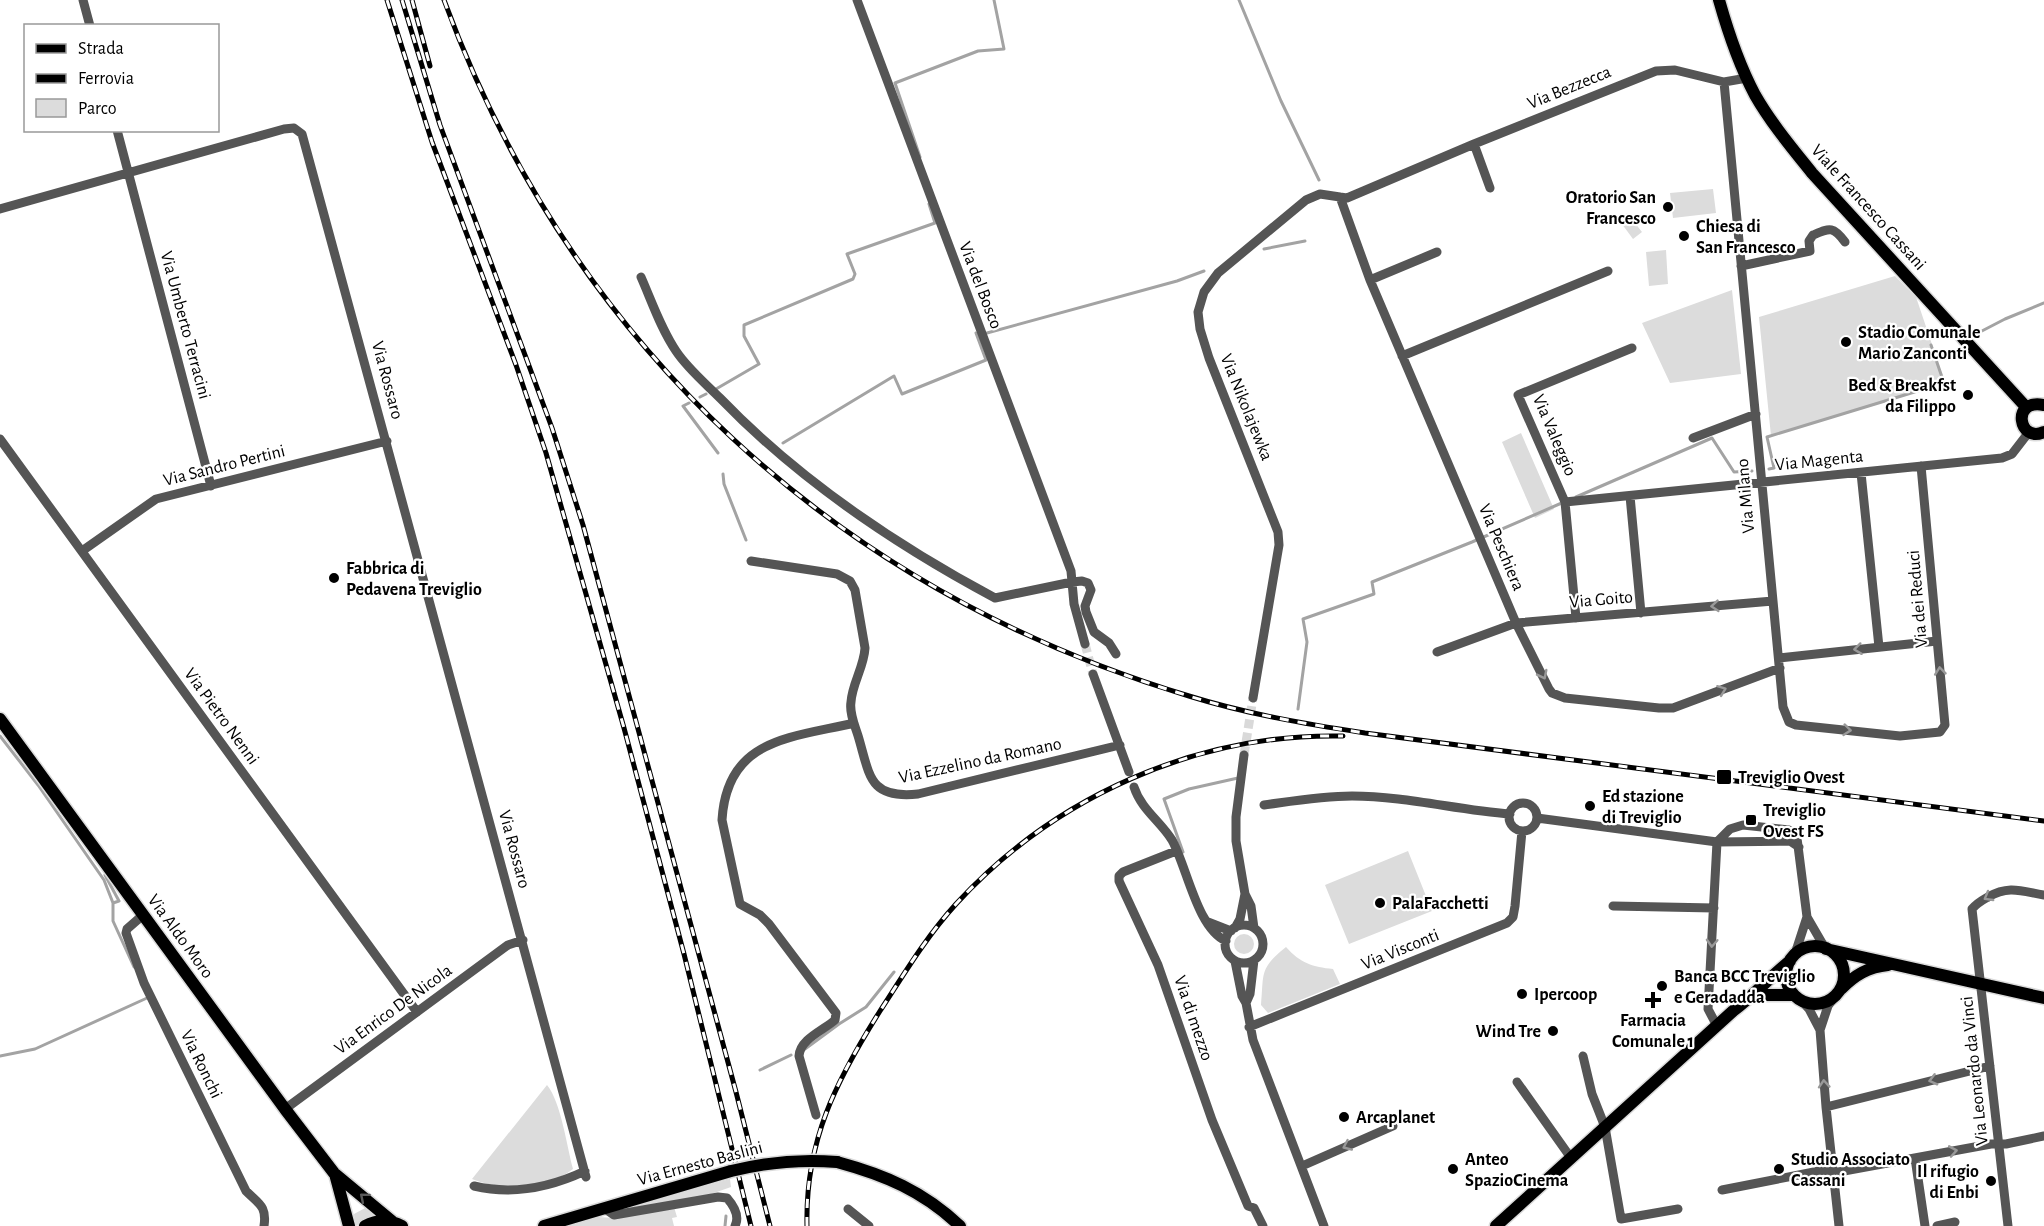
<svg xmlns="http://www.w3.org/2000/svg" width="2044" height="1226" viewBox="0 0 2044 1226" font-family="'Alegreya Sans',sans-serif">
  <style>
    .green { fill: #dcdcdc }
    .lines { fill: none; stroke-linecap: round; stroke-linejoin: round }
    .stream { stroke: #a3a3a3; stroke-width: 3 }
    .minor-tunnel { stroke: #d9d9d9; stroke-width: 9; stroke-dasharray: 9 4.5; stroke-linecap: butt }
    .major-casing { stroke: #dbdbdb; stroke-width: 15 }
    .minor { stroke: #555; stroke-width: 9 }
    .major { stroke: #000; stroke-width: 12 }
    .rail-casing { stroke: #000; stroke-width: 5 }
    .rail { stroke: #fff; stroke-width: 3; stroke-dasharray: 9; stroke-linecap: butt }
    .major-bridge-casing { stroke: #dbdbdb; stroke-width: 15; stroke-linecap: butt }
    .major-bridge { stroke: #000; stroke-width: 12 }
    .oneway { stroke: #999 }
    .oneway2 { stroke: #595959 }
    .poi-dot { fill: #000; stroke: #fff; stroke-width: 2 }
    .labels { text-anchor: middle; stroke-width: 4.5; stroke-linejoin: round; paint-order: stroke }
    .street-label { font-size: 18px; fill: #000; stroke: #fff }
    .poi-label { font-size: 18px; font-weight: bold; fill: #000; stroke: #fff; text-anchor: start }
  </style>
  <rect width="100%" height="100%" fill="#fff"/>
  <!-- green -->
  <path class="green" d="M1713,189L1716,213L1673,218L1670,193Z
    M1627,213L1642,232L1633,239L1619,220Z
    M1666,250L1668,284L1649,286L1646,252Z
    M1895,276L1916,297L1945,383L1771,436L1759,317Z
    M1732,290L1741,374L1670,383L1642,323Z
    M1521,433L1554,509L1535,518L1502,442Z
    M1408,851L1432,911L1349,944L1325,885Z
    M1234 944a10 10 0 1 1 20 0a10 10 0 1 1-20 0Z
    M1286,947C1300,963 1313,967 1333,969L1340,984L1268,1013L1261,1005C1264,973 1259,969 1286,947Z
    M547,1085C561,1102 567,1147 573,1169C548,1189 500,1191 472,1179Z
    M730,1179L731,1187L674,1207L677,1217L672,1218L674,1226H565L597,1217L615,1218L618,1210Z
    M367,1207L377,1216L355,1226L354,1214Z"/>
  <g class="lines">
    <!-- stream -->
    <path class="stream" d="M1239,0L1281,101L1319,180
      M920,157L895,83L978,51L1004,49L994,0
      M1264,249L1305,241
      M987,333L1177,281L1204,271
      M1978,333L2005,319L2044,303
      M716,389L759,364L744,336V325L853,279L855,274L847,254L935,223L929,204
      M700,397L706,394
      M689,403L683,406L718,453
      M783,443L894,376L902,394L986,360L976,333
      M1769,469L1774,468L1767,437L1944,383L1931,345
      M723,474L724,484L746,540
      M1576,497L1712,438L1734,472L1752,471
      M1298,709L1307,642L1303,619L1374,594L1372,582L1472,542L1564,502
      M0,736L38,785L104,880L113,903V921L134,967
      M1183,852L1164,799L1189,789L1238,778
      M105,875L119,901L113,903
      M805,1049L839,1024L866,1007L894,972
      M0,1056L35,1049L147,998
      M760,1070L791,1055
      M725,1226L726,1216"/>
    <!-- minor-tunnel -->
    <path class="minor-tunnel" d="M1085,644L1093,674
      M1244,755L1253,698"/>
    <!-- major casing -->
    <g class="major-casing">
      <path id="major" d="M1719,0C1728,32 1739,65 1755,95C1771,123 1792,148 1812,173L2026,407
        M2044,405C2010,398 2019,444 2044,432
        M0,719L285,1109L334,1173L393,1222
        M1786 975a29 29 0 1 1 58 0a29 29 0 1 1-58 0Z
        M1826,949L2044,998
        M1841,989C1855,975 1868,967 1888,965
        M1754,995H1794
        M837,1162C885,1175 923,1191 960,1226
        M335,1174L349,1226
        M365,1226C378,1219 389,1219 402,1226
        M544,1226L731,1171
        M1496,1226L1733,1011C1753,996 1770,977 1790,961"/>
    </g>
    <!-- minor -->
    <path class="minor" d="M83,0L90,26
      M857,0L1071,571L1074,604L1085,644
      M1724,82L1783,707L1789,722L1796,725L1900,736L1940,732L1945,725L1921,466
      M117,130L211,486
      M1490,188L1474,144L1656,71L1675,70L1724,82L1747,78
      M1340,197L1347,198L1474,144
      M0,209L284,129L294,128L302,134L586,1177
      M1741,266L1810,251L1809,241L1813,235C1830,228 1833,226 1845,242
      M641,277C652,302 661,329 676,351C688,369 705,383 720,398C799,480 894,544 995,598L1072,582L1082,581L1088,583L1091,590L1085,606L1086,612L1094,632L1109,643L1116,654
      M1370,280L1437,252
      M1402,356L1608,271
      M1693,438L1756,414
      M0,439L417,1012
      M1861,473L1879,647
      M1630,496L1641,613
      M1565,502L2002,458L2012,454L2029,432
      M82,551L156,499L387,441
      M751,561L837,574L850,581L855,590L865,648C864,667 852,684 851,702C849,714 856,728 859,739C870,777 870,799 918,794L1120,745
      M1576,618L1565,502L1518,395L1632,348
      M1437,652L1516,623L1773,601
      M1779,658L1937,641
      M1093,674L1129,772
      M1253,698L1279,545L1278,532L1209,358L1200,329L1198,312L1204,292L1218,273L1306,200L1320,194L1340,197L1370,280L1516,623L1549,689L1552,693L1565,698L1659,708H1673L1780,668
      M1244,755L1236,817V841L1245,894L1251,906L1254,928
      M1134,787C1141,809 1160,821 1172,840C1187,867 1197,928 1226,941
      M1509 817a14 14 0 1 1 28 0a14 14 0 1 1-28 0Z
      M1264,805C1293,801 1322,796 1352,796C1405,796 1457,810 1510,814
      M1537,818L1717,842L1790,841L1799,847
      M1717,842L1730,829L1743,825L1789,830L1797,838L1807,917L1825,948
      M1176,851L1123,872L1119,876V881L1158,965L1212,1120L1248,1206L1254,1208L1263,1226
      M1613,906L1714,908
      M143,915L127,929L126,933L144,983L246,1191C259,1204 267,1206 264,1226
      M1208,922L1231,931
      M1225 944a19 19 0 1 1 38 0a19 19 0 1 1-38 0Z
      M1235,928L1240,919L1245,894
      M1795,954L1807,917
      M1235,961L1242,996L1246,1003L1253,1040L1324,1226
      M1802,1001L1809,1009L1820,1030L1826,1107L1839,1226
      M1246,1003L1250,994L1254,960
      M1717,1026L1708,1009L1717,842
      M1249,1027L1507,923L1513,917L1515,906L1522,831
      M1820,1030L1828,1006L1835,996
      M1583,1056L1592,1094L1605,1127L1621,1219L1678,1209
      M1517,1082L1571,1158
      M1826,1107L1990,1066
      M285,1109L508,945L523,940
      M816,1115L799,1056C800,1039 824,1030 835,1020L836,1013L769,924L760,915L740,904L722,820C727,738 791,738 854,723
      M1915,1158L1925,1226
      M1302,1166L1393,1126
      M474,1186C512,1195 549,1188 585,1171
      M1722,1190L1824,1170L1833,1173L1991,1144H2006L2044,1136
      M604,1208L614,1215L718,1197L727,1198C734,1206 740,1216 735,1226
      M848,1209L869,1226
      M1937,1226L1955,1222
      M2008,1226L1972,909C1977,903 1981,901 1988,897C2009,885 2021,891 2044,895"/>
    <!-- major -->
    <use href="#major" class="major"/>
    <!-- rail casing -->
    <g class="rail-casing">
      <path id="rail" d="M387,0L432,142L516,365L546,453L624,728L684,954L751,1226
        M402,0L440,125L552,428L583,525L736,1092L770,1226
        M412,0L430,66
        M444,0C571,346 837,590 1189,696C1247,714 1306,724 1365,733L2044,821
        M807,1226C805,1141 836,1081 880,1011C904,974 926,937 956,904C1055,796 1197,733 1343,736"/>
    </g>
    <!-- rail -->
    <use href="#rail" class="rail"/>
    <!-- major-bridge casing -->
    <g class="major-bridge-casing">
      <path id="major-bridge" d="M731,1171C767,1162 800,1159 837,1162"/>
    </g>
    <!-- major-bridge -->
    <use href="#major-bridge" class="major-bridge"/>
  </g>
  <!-- one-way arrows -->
  <defs><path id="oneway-chevron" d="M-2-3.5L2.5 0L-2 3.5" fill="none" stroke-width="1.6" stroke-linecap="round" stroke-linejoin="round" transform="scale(1.5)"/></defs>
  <g class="oneway">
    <use href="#oneway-chevron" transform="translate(1715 606) rotate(175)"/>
    <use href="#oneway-chevron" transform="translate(1858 649) rotate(173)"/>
    <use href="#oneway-chevron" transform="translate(1940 671) rotate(-96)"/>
    <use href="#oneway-chevron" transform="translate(1543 675) rotate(63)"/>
    <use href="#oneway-chevron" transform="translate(1722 690) rotate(-21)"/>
    <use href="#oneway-chevron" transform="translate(1847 730) rotate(6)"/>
    <use href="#oneway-chevron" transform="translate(1988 897) rotate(150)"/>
    <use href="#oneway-chevron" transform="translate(1712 943) rotate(93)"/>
    <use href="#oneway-chevron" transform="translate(1933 1080) rotate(166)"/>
    <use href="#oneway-chevron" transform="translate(1824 1084) rotate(-94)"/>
    <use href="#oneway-chevron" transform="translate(1347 1146) rotate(156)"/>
    <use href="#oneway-chevron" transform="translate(1953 1151) rotate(-10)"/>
  </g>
  <use class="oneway2" href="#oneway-chevron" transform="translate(364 1197) rotate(-140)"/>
  <!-- markers -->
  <g class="poi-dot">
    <circle cx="1668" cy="207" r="6"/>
    <circle cx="1684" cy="236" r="6"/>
    <circle cx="1846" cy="342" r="6"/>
    <circle cx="1968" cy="395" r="6"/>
    <circle cx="334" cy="578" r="6"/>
    <rect x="1716" y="769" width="16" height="16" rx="3"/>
    <circle cx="1590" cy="806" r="6"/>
    <rect x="1745" y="814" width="12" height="12" rx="3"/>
    <circle cx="1380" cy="903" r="6"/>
    <circle cx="1662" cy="986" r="6"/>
    <circle cx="1522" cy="994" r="6"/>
    <path d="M1650 991h6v6h6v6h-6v6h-6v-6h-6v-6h6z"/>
    <circle cx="1553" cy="1031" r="6"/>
    <circle cx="1344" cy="1117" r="6"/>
    <circle cx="1453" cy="1169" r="6"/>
    <circle cx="1779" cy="1169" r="6"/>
    <circle cx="1991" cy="1181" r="6"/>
  </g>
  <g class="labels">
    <!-- street labels -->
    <g class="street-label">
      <text transform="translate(1569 87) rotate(-22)" y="6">Via Bezzecca</text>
      <text transform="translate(1869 207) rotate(48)" y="6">Viale Francesco Cassani</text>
      <text transform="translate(981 285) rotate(69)" y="6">Via del Bosco</text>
      <text transform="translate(186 325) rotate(75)" y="6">Via Umberto Terracini</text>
      <text transform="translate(388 380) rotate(75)" y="6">Via Rossaro</text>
      <text transform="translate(1247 407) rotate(68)" y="6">Via Nikolajewka</text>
      <text transform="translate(1555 435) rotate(67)" y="6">Via Valeggio</text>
      <text transform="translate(1819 460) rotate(-6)" y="6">Via Magenta</text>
      <text transform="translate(224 465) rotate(-14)" y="6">Via Sandro Pertini</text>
      <text transform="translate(1745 496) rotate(-95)" y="6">Via Milano</text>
      <text transform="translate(1502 547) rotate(67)" y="6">Via Peschiera</text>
      <text transform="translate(1601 599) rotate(-5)" y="6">Via Goito</text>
      <text transform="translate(1917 599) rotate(-95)" y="6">Via dei Reduci</text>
      <text transform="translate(222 716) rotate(54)" y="6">Via Pietro Nenni</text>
      <text transform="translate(980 760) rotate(-12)" y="6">Via Ezzelino da Romano</text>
      <text transform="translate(515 849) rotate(75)" y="6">Via Rossaro</text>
      <text transform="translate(181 936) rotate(54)" y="6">Via Aldo Moro</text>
      <text transform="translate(1400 949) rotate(-22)" y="6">Via Visconti</text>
      <text transform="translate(393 1009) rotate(-36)" y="6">Via Enrico De Nicola</text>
      <text transform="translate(1194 1018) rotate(71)" y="6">Via di mezzo</text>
      <text transform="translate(202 1064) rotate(64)" y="6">Via Ronchi</text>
      <text transform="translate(1974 1071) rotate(-96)" y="6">Via Leonardo da Vinci</text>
      <text transform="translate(700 1163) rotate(-15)" y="6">Via Ernesto Baslini</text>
    </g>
    <!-- poi labels -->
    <g class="poi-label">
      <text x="1656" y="203" text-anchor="end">Oratorio San<tspan x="1656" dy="21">Francesco</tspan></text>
      <text x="1696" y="232">Chiesa di<tspan x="1696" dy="21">San Francesco</tspan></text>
      <text x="1858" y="338">Stadio Comunale<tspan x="1858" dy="21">Mario Zanconti</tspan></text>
      <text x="1956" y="391" text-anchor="end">Bed &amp; Breakfst<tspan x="1956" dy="21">da Filippo</tspan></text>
      <text x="346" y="574">Fabbrica di<tspan x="346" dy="21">Pedavena Treviglio</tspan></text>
      <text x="1738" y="783">Treviglio Ovest</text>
      <text x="1602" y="802">Ed stazione<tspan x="1602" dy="21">di Treviglio</tspan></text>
      <text x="1763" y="816">Treviglio<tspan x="1763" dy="21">Ovest FS</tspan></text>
      <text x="1392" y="909">PalaFacchetti</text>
      <text x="1674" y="982">Banca BCC Treviglio<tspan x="1674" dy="21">e Geradadda</tspan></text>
      <text x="1534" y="1000">Ipercoop</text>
      <text x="1653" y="1026" text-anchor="middle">Farmacia<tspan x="1653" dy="21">Comunale 1</tspan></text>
      <text x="1541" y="1037" text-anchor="end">Wind Tre</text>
      <text x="1356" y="1123">Arcaplanet</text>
      <text x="1465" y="1165">Anteo<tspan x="1465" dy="21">SpazioCinema</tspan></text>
      <text x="1791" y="1165">Studio Associato<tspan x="1791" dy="21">Cassani</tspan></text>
      <text x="1979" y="1177" text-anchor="end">Il rifugio<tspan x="1979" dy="21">di Enbi</tspan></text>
    </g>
  </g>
  <!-- legend -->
  <rect x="24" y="24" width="195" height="108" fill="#ffffff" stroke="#999999" stroke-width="1.5"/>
  <rect x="36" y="44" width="30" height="9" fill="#000000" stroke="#999999" stroke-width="1.5"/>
  <text x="78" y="54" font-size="18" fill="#000000">Strada</text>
  <rect x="36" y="74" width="30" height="9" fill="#000000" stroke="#999999" stroke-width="1.5"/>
  <text x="78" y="84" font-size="18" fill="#000000">Ferrovia</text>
  <rect x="36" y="99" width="30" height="18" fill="#dcdcdc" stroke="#999999" stroke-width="1.5"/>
  <text x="78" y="114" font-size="18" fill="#000000">Parco</text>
</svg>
